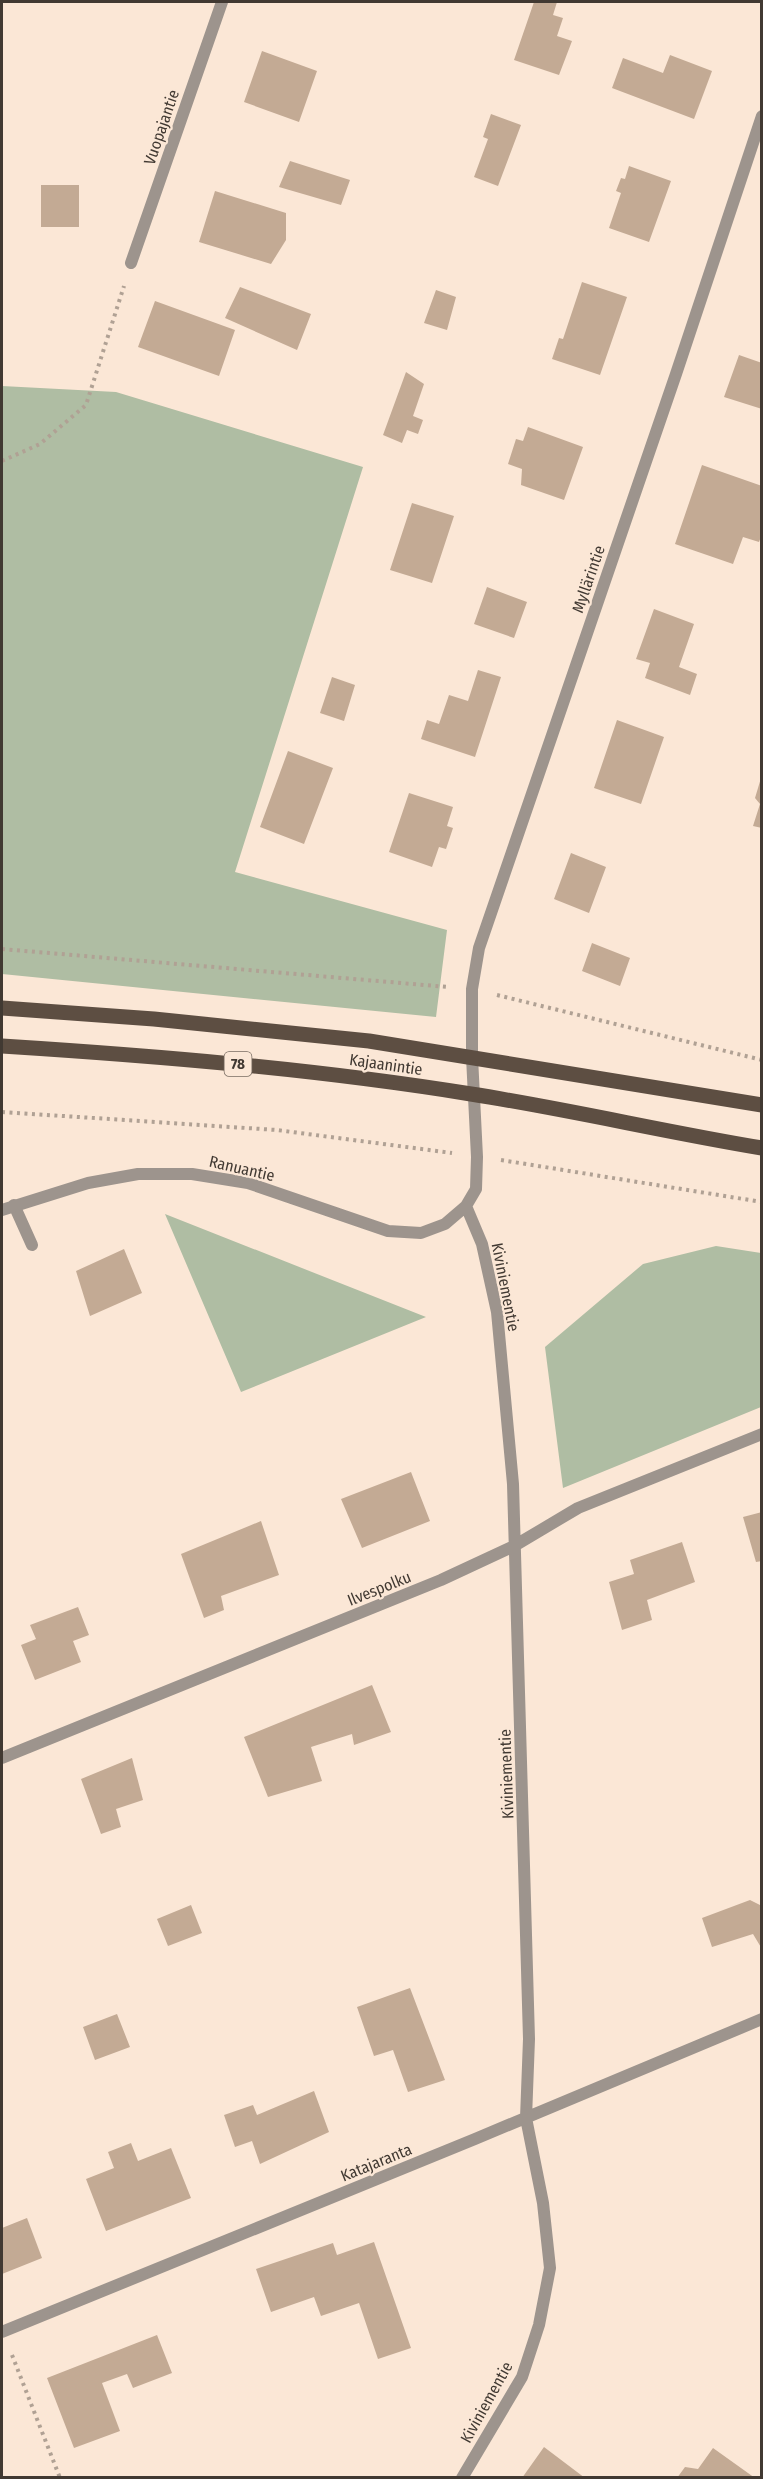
<svg xmlns="http://www.w3.org/2000/svg" width="763" height="2479" viewBox="0 0 763 2479" font-family="'Fira Sans Condensed',sans-serif">
  <style>
    .green { fill: #afbda3 }
    .building { fill: #c3aa94 }
    .lines { fill: none; stroke-linecap: round; stroke-linejoin: round }
    .path { stroke: #b0a194; stroke-width: 4; stroke-dasharray: 3 4.5; stroke-linecap: butt }
    .service { stroke: #9d948d; stroke-width: 12 }
    .minor { stroke: #9d948d; stroke-width: 12 }
    .primary { stroke: #5d4e42; stroke-width: 15 }
    .labels { text-anchor: middle; stroke-width: 4.5; stroke-linejoin: round; paint-order: stroke }
    .shield { fill: #fbe7d6; stroke: #796d63; stroke-width: 1.5 }
    .shield-label { font-size: 15px; font-weight: bold; fill: #413932 }
    .street-label { font-size: 16px; fill: #413932; stroke: #fbe7d6 }
  </style>
  <rect width="100%" height="100%" fill="#fbe7d6"/>
  <!-- green -->
  <path class="green" d="M2,386L116,392L363,467L235,872L447,930L436,1017L2,974Z
    M165,1214L426,1317L241,1392Z
    M716,1246L761,1253V1407L563,1488L545,1347L643,1264Z"/>
  <!-- building -->
  <path class="building" d="M534,2H557L553,15L563,18L557,36L572,41L559,75L514,60Z
    M262,51L317,71L299,122L244,102Z
    M670,55L712,71L694,119L612,88L623,58L663,73Z
    M491,114L521,125L498,186L474,177L488,139L483,137Z
    M290,161L350,180L341,205L279,187Z
    M629,166L671,181L649,242L609,228L621,193L616,191L621,178L625,179Z
    M41,185H79V227H41Z
    M215,191L286,213V240L271,264L199,242Z
    M582,282L627,297L600,375L552,359L559,338L563,339Z
    M240,287L311,314L297,350L225,318Z
    M436,290L456,297L447,330L424,323Z
    M155,301L235,330L219,376L138,347Z
    M739,355L762,363V409L724,397Z
    M406,372L424,384L413,416L423,420L418,434L407,430L402,443L383,435Z
    M528,427L583,447L564,500L521,485L522,469L508,464L516,439L523,441Z
    M702,465L762,486V534L759,542L743,537L733,564L675,544Z
    M412,503L454,516L432,583L390,570Z
    M487,587L527,602L514,638L474,624Z
    M654,609L694,624L679,667L697,674L690,695L645,678L650,663L636,659Z
    M478,670L501,677L475,757L421,739L427,720L439,724L449,695L468,701Z
    M332,677L355,685L344,721L320,713Z
    M617,720L664,737L641,804L594,788Z
    M288,751L333,768L304,844L260,827Z
    M761,778H762V828L753,826L760,804L755,798Z
    M409,793L453,807L447,826L453,828L446,849L439,847L432,867L389,852Z
    M571,853L606,867L589,913L554,899Z
    M592,943L630,958L620,986L582,971Z
    M124,1249L142,1293L90,1316L76,1271Z
    M411,1472L430,1521L362,1548L341,1499Z
    M762,1512V1561L756,1562L743,1517Z
    M261,1521L279,1575L221,1596L224,1610L204,1618L181,1554Z
    M682,1542L695,1582L647,1600L652,1620L622,1630L609,1582L634,1574L630,1560Z
    M78,1607L89,1635L73,1641L81,1662L35,1680L21,1645L36,1639L30,1625Z
    M372,1685L391,1732L354,1745L352,1734L311,1747L322,1781L268,1797L244,1737Z
    M132,1758L143,1800L116,1809L121,1827L101,1834L81,1779Z
    M750,1900L762,1906V1949L753,1934L712,1947L702,1918Z
    M191,1905L202,1933L168,1946L157,1919Z
    M410,1988L445,2080L408,2092L393,2050L374,2056L357,2007Z
    M117,2014L130,2047L95,2060L83,2027Z
    M314,2091L329,2132L260,2164L252,2141L235,2147L224,2115L253,2105L257,2115Z
    M131,2143L138,2161L171,2148L191,2198L106,2231L86,2179L114,2168L108,2152Z
    M27,2218L42,2258L2,2274V2228Z
    M374,2242L411,2348L378,2359L359,2303L321,2316L314,2297L271,2312L256,2269L333,2243L337,2255Z
    M157,2335L172,2373L133,2388L127,2374L102,2383L120,2431L74,2448L47,2378Z
    M544,2447L585,2478H522Z
    M713,2448L755,2478H677L685,2467L698,2469Z"/>
  <g class="lines">
    <!-- path -->
    <path class="path" d="M2,461L40,444L86,405L124,286
      M2,949L448,987
      M497,995L762,1060
      M2,1112L277,1130L452,1153
      M501,1160L762,1202
      M12,2355L60,2478"/>
    <!-- service -->
    <path class="service" d="M14,1205L32,1245"/>
    <!-- minor -->
    <path class="minor" d="M131,263L222,2
      M2,1210L88,1183L138,1174H192L248,1183L388,1231L421,1233L445,1224L466,1206L476,1189L477,1157L472,1057V989L479,948L676,374L762,116
      M2,1758L441,1580L514,1546L578,1508L762,1434
      M2,2332L475,2139L762,2019
      M462,2478L522,2377L539,2325L550,2268L543,2203L526,2118L529,2039L513,1484L497,1312L482,1244L466,1206"/>
    <!-- primary -->
    <path class="primary" d="M2,1008L154,1019L369,1041L762,1105
      M2,1046C159,1056 316,1069 471,1094C568,1109 665,1132 762,1148"/>
  </g>
  <g class="labels">
    <!-- shield labels -->
    <rect class="shield" x="224.5" y="1052" width="27" height="24" rx="4.5"/>
    <g class="shield-label">
      <text x="238" y="1069">78</text>
    </g>
    <!-- street labels -->
    <g class="street-label">
      <text transform="translate(161 127) rotate(-71)" y="6">Vuopajantie</text>
      <text transform="translate(588 579) rotate(-71)" y="6">Myllärintie</text>
      <text transform="translate(386 1064) rotate(8)" y="6">Kajaanintie</text>
      <text transform="translate(242 1168) rotate(13)" y="6">Ranuantie</text>
      <text transform="translate(506 1287) rotate(79)" y="6">Kiviniementie</text>
      <text transform="translate(379 1588) rotate(-22)" y="6">Ilvespolku</text>
      <text transform="translate(506 1774) rotate(-92)" y="6">Kiviniementie</text>
      <text transform="translate(376 2162) rotate(-22)" y="6">Katajaranta</text>
      <text transform="translate(486 2402) rotate(-61)" y="6">Kiviniementie</text>
    </g>
  </g>
  <!-- border -->
  <rect width="763" height="2479" fill="none" stroke="#413932" stroke-width="6"/>
</svg>
